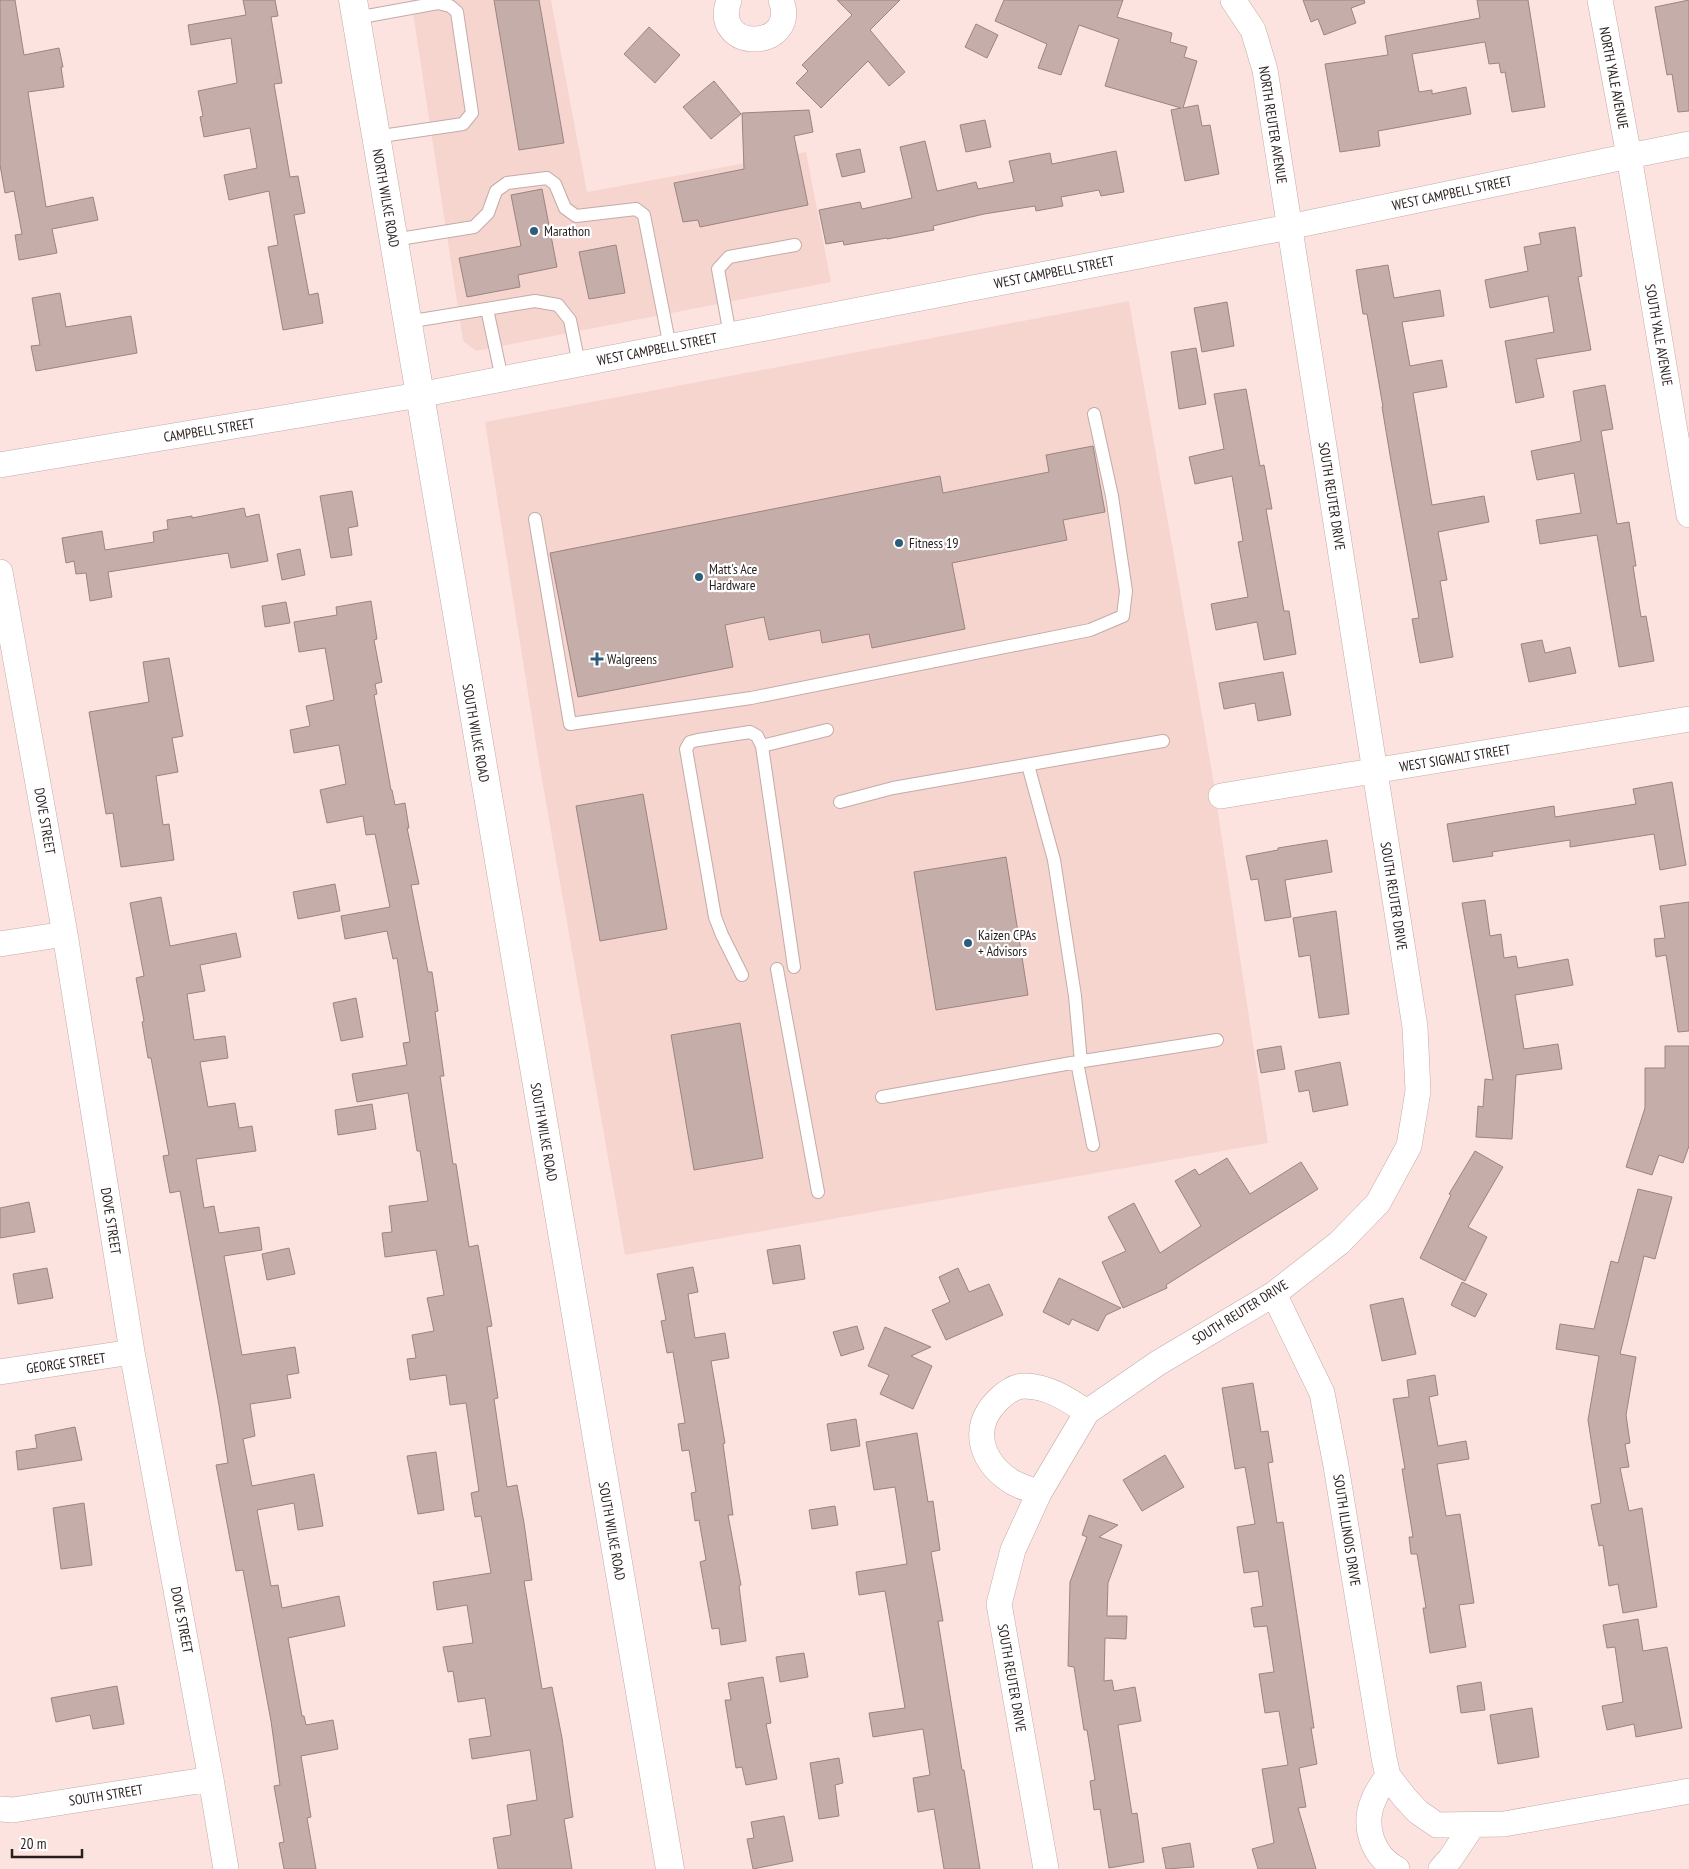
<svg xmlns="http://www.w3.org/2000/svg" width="1689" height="1869" viewBox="0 0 1689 1869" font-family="'PT Sans Narrow',sans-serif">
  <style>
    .built { fill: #f6d5cf }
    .building { fill: #c5ada9; stroke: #9b8481 }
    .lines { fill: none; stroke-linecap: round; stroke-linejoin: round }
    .lane-casing { stroke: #c3aba7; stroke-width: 14 }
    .street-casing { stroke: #c3aba7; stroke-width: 26 }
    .secondary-casing { stroke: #c3aba7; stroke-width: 29 }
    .lane { stroke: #fff; stroke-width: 12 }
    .street { stroke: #fff; stroke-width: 25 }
    .secondary { stroke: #fff; stroke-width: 28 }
    .poi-dot { fill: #2d5d7c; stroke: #fff; stroke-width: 2 }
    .labels { text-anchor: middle; stroke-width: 4.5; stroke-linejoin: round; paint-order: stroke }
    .street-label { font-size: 14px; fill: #281f1d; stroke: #fff }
    .poi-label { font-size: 14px; fill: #281f1d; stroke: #fff; text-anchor: start }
  </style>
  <rect width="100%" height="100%" fill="#fde3df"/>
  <!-- built -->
  <path class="built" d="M411,0H551L587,192L806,152L831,282L476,351L463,341Z
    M1129,301L1211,766L1268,1143L625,1255L538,756L485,422Z"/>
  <!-- building -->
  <path class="building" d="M0,0H15L24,55L59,48L63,67H61L64,87L28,92L46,207L93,197L98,220L52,229L57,253L19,260L15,235L22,234L14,191L5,193L0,165Z
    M243,0H275L278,16L271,17L282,83L274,84L290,177L298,176L305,213L294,215L309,295L318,293L323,323L283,330L268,247L278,245L269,191L229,200L224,175L257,168L250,128L204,137L200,117L203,116L198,91L237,83L231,38L191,45L188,25L246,15Z
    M494,0H539L564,143L519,150Z
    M837,0H900L870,30L905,72L889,86L868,61L821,108L796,83L808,71L802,65L852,15Z
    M1004,0H1123L1117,17L1172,33L1170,42L1187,47L1184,57L1197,61L1183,108L1198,105L1202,126L1210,125L1219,174L1185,181L1171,110L1181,108L1105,86L1119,39L1079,25L1061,75L1038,68L1047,44L995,21Z
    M1303,0H1364L1365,3L1351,8L1356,23L1324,35L1318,19L1311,22Z
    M1477,0H1528L1545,107L1512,112L1505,72L1501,73L1499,63L1489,64L1485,42L1412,54L1419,92L1432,90V94L1466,87L1471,114L1378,131L1380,146L1340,152L1325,64L1388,55L1385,36L1480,18Z
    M1689,0V111L1678,112L1672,74L1667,75L1655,7Z
    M976,24L998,35L987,58L965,47Z
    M649,27L680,55L655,83L624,54Z
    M714,81L741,114L711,139L683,107Z
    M809,110L813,132L794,136L808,205L700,227L698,220L683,222L674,183L744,169L742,113Z
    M985,120L991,147L966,152L960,125Z
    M925,141L937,191L976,182L978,189L1014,182L1009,161L1050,153L1052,164L1116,151L1124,192L1101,196L1099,190L1061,197L1063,206L1036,211L1035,206L984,214L933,226L934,230L887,239V238L844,245L843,241L826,244L819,210L860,202L862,209L912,198L900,147Z
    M860,149L865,172L842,177L836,154Z
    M542,189L557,267L518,275L520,287L467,297L459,258L521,246L511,195Z
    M1575,227L1582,276L1578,277L1591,350L1536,359L1544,397L1516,403L1505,341L1554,332L1548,296L1490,308L1485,280L1528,271L1524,247L1541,244L1539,233Z
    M616,245L625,293L589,299L579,252Z
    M1388,265L1394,298L1440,290L1444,316L1402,322L1410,366L1442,360L1447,387L1413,393L1432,505L1484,496L1489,522L1438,532L1447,580L1440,581L1453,657L1420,663L1412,619L1419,618L1391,461L1382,407H1383L1367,314H1363L1356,270Z
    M60,293L66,327L131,316L137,353L36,371L31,346L40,345L32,298Z
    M1227,302L1234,346L1202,352L1194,308Z
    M1196,348L1206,404L1179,409L1171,352Z
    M1605,385L1613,429L1601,431L1617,524L1629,522L1636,566H1633L1641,617L1646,616L1654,661L1619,667L1597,535L1540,544L1536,520L1581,513L1574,473L1537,480L1531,451L1581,441L1573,391Z
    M1246,389L1260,466L1264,465L1272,509H1266L1284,611H1289L1296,654L1264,660L1257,622L1216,630L1211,604L1248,597L1238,542L1243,541L1232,476L1195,484L1189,457L1224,449L1214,394Z
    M1093,446L1105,512L1063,520L1067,540L952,563L965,629L872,648L869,634L822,643L820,630L769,640L764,617L725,625L733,667L578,697L550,553L940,476L943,493L1049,472L1046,455Z
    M352,491L358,526L348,528L352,555L331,558L320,496Z
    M244,508L246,517L259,514L268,561L231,568L228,553L108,572L112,597L90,601L86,573L76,574L74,561L66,563L62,538L102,531L105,550L154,542L153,532L168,529L167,520L192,516V518Z
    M300,549L305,575L282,580L277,554Z
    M371,601L377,639L374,640L382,682L375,684L377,694L374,695L391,790H392L395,805L405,803L409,828H407L419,884L411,885L428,972H432L438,1011L435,1012L444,1076H440L453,1164H456L469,1247L478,1245L492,1326L487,1327L498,1398L494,1399L507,1487L517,1485L524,1523L532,1580L524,1581L542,1689L552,1687L562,1738L573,1817L564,1819L572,1869H498L493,1838L511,1835L507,1805L537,1800L530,1750L472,1759L469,1739L491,1736L485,1698L458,1702L453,1671L448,1672L443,1647L473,1643L467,1605L437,1610L433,1582L491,1573L481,1516L475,1517L471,1493L479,1491L466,1403L450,1405L446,1375L410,1380L407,1359L416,1358L412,1335L434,1331L427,1298L444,1295L436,1250L385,1257L382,1233L392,1232L389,1206L428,1201L420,1151H417L408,1093L357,1102L352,1074L407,1065L403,1043L410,1042L397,958L393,959L387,931L345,939L341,916L390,907L375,834L366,835L363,816L327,823L320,790L346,784L339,745L294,753L290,730L310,726L306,706L334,700L325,648L299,652L294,622L337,615L336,607Z
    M286,602L290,623L265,627L262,606Z
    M1542,640L1545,653L1570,647L1576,673L1529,682L1521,644Z
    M169,658L183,736L172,738L178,772L156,776L163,825L169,824L174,860L121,867L113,813L106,814L89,712L149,702L143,662Z
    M1283,672L1291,715L1258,721L1255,703L1224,709L1219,683Z
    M1672,782L1686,865L1660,870L1654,834L1570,847V840L1492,852L1493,856L1453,862L1447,824L1554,806L1555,817L1636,804L1633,789Z
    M643,794L667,929L600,941L576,806Z
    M1327,840L1332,872L1285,880L1291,917L1265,921L1258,879L1251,880L1246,856L1278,850V848Z
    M1006,857L1028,995L936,1010L914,872Z
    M335,884L340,911L298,919L293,892Z
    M161,897L170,946L236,933L241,957L200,965L205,991L187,994L194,1040L225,1036L228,1058L200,1062L208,1107L235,1103L239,1128L252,1126L256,1151L196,1159L204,1208L214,1206L219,1233L259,1227L262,1250L224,1256L242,1355L295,1347L299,1373L287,1375L291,1398L250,1404L255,1436L243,1439L252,1486L314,1474L323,1526L298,1530L294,1503L257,1510L271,1586L278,1585L282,1608L339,1596L345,1626L288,1638L302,1716H304L306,1725L333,1720L338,1749L301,1756L311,1817L307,1818L316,1869H284L279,1843L284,1842L274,1786L280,1785L271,1721L243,1570L236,1571L216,1465L228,1463L219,1405L180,1191L170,1193L163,1156L169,1155L151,1058H148L142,1022L144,1021L136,978L144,976L130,903Z
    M1485,900L1490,936L1501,934L1504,958L1516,956L1518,968L1568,959L1573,985L1515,995L1524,1049L1558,1044L1562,1069L1516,1075L1512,1139L1476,1137L1478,1106L1483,1107L1485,1079L1493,1080L1462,903Z
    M1689,902V1031L1678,1032L1666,955L1656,957L1654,939L1665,938L1660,906Z
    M1336,911L1349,1014L1319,1018L1310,955L1299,957L1293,918Z
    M356,998L363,1037L341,1041L333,1003Z
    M740,1023L763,1158L694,1170L671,1035Z
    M1281,1046L1285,1069L1261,1073L1257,1050Z
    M1665,1046H1689V1146L1683,1163L1659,1155L1652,1175L1626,1167L1645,1108V1068H1665Z
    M1340,1062L1348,1105L1313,1112L1309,1090L1299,1092L1295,1071Z
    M372,1104L376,1129L338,1135L335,1110Z
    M1475,1151L1503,1167L1468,1227L1487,1237L1465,1281L1420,1258L1451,1195L1449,1194Z
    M1227,1158L1250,1194L1301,1162L1318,1189L1166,1285L1167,1288L1123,1308L1102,1262L1126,1251L1108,1217L1134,1203L1160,1253L1201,1226L1175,1181L1195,1169L1199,1175Z
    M1638,1189L1672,1197L1655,1259L1644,1256L1620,1354L1636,1357L1626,1415L1630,1443L1625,1444L1629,1467L1620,1468L1629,1511L1642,1508L1657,1607L1623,1613L1618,1584L1609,1586L1603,1545L1599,1546L1591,1505L1601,1503L1588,1420L1599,1356L1556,1349L1560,1324L1594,1329L1611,1261L1618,1263Z
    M29,1202L35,1232L0,1238V1208Z
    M800,1245L805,1279L773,1284L767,1250Z
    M289,1248L295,1274L267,1280L262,1254Z
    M693,1267L698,1292L688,1294L695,1338L725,1333L729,1358L711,1361L725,1443L723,1444L733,1515H728L741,1585L739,1586L746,1641L721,1645L719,1628L712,1629L700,1562L706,1560L699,1520L695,1521L691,1493L696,1492L689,1450L682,1451L678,1424L685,1423L673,1352L667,1353L661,1321L666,1320L657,1274Z
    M47,1268L53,1298L18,1304L13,1274Z
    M958,1268L969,1292L989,1284L1003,1315L946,1340L932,1310L950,1302L939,1277Z
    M1059,1278L1121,1308L1106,1315L1098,1331L1072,1319L1069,1325L1043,1312Z
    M1462,1282L1487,1294L1475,1317L1451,1305Z
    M1403,1298L1416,1354L1382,1361L1370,1305Z
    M857,1326L864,1349L841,1356L833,1332Z
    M885,1327L931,1347L911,1356L932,1366L913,1409L880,1394L889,1375L868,1366Z
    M1435,1375L1438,1395L1429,1397L1438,1446L1466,1441L1469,1459L1437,1464L1446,1516L1460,1514L1474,1603L1459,1605L1466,1647L1430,1653L1423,1608H1426L1417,1554H1411L1409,1537H1413L1402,1469H1405L1393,1399L1409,1397L1407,1380Z
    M1253,1383L1261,1432L1268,1431L1273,1462L1268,1463L1277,1523L1283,1522L1314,1728H1311L1317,1764L1299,1768L1306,1807L1298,1808L1316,1869H1258L1252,1849L1274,1843L1262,1769L1288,1765L1279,1711L1265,1713L1259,1674L1274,1672L1267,1626L1254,1627L1251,1608L1263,1606L1258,1571L1244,1573L1237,1527L1255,1524L1245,1467L1235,1469L1222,1388Z
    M856,1419L860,1446L831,1451L827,1424Z
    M75,1427L82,1460L18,1470L16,1451L37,1448L35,1435Z
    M917,1433L928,1502L933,1501L940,1550L931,1552L943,1621H938L953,1714L962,1770H964L980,1869H944L934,1809L918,1812L913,1778L930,1775L923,1729L873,1737L869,1713L905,1708L885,1591L859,1595L856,1572L907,1564L895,1487L874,1490L866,1442Z
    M436,1452L444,1510L418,1514L407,1456Z
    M1165,1455L1184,1487L1142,1511L1123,1480Z
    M84,1503L92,1565L61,1569L53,1508Z
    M835,1506L838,1525L812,1529L809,1510Z
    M1089,1515L1118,1525L1099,1537L1122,1545L1108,1583L1107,1616H1127L1126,1639L1105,1638L1104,1681L1112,1680L1114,1691L1135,1687L1141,1721L1118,1725L1132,1814L1137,1813L1144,1862L1109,1868L1100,1809L1094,1810L1090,1781L1095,1780L1087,1730H1084L1074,1667L1068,1666L1070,1582L1087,1537L1082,1535Z
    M1638,1619L1643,1651L1667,1647L1682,1728L1636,1737L1634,1724L1607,1730L1602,1706L1623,1702L1615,1647L1607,1648L1603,1625Z
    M804,1653L808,1677L780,1682L776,1657Z
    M763,1677L771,1723L766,1724L777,1779L746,1785L742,1767L736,1768L725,1700H731L728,1683Z
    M1481,1682L1485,1710L1461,1713L1457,1686Z
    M117,1686L124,1724L93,1729L90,1715L56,1722L51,1698Z
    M1532,1708L1539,1757L1498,1764L1490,1715Z
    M839,1758L843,1783L835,1785L839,1816L819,1819L810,1763Z
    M784,1816L793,1861L753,1869L747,1839L754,1838L751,1822Z
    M1190,1843L1194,1867L1166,1869L1162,1848Z"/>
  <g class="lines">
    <!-- lane casing -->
    <g class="lane-casing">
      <path id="lane" d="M356,18L438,3L450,6L457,12L472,113L463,124L375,137
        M393,240L474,227L488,213L496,191L507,183L547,178L555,184L565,208L576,216L636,209L644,215L670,347
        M487,309L502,379
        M407,322L535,301L558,305L570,320L579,364
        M730,335L718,269L729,257L795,245
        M535,519L570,724L751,698L1090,630L1123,616L1126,591L1112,496L1094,414
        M762,746L827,730
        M1028,765L1054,860L1075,996L1081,1062
        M840,802L893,788L1163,741
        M777,969L818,1192
        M742,975L722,935L715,917L686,749L690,742L698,740L750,732L757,736L762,746L794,967
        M1077,1062L1093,1145
        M882,1097L1077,1062L1217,1040"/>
    </g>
    <!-- street casing -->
    <g class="street-casing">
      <path id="street" d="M729,0C710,53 800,51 781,0
        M1600,0L1629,156L1689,515
        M0,465L419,395L1289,227L1629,156L1689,144
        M0,572L65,934L132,1352L211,1779L226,1869
        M1221,796L1689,719
        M0,944L65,934
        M1274,1294L1322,1393L1336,1466L1384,1758L1388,1776L1405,1798L1418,1812L1437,1825L1504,1824L1689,1791
        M0,1372L132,1352
        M1039,1493C1031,1490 1022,1487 1014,1483C982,1464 969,1429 997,1401C1004,1394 1014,1386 1024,1386C1048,1386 1067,1399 1087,1412
        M1388,1776C1383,1783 1377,1791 1374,1799C1362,1825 1372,1856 1397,1869
        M0,1809L13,1810L211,1779
        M1046,1869L999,1604L1013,1550L1039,1493L1087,1412L1158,1363L1274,1294L1339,1243L1378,1203L1409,1146L1418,1091L1415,1027L1265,70L1253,30L1233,0
        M1441,1869L1450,1859L1473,1825"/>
    </g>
    <!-- secondary casing -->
    <g class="secondary-casing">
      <path id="secondary" d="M353,0L670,1869"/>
    </g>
    <!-- lane -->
    <use href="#lane" class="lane"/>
    <!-- street -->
    <use href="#street" class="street"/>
    <!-- secondary -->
    <use href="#secondary" class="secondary"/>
  </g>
  <!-- markers -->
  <g class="poi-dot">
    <circle cx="534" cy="231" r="5"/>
    <circle cx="899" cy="543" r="5"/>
    <circle cx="699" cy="577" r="5"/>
    <path d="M594.5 651.5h5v5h5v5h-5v5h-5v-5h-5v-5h5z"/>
    <circle cx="968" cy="943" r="5"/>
  </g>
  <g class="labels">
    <!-- street labels -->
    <g class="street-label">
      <text transform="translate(1614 78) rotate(79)" y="5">NORTH YALE AVENUE</text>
      <text transform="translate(1273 125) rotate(81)" y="5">NORTH REUTER AVENUE</text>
      <text transform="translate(1452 193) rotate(-12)" y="5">WEST CAMPBELL STREET</text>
      <text transform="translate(386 198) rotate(80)" y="5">NORTH WILKE ROAD</text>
      <text transform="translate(1054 272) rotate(-11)" y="5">WEST CAMPBELL STREET</text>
      <text transform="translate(1659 335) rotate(80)" y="5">SOUTH YALE AVENUE</text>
      <text transform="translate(657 349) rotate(-11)" y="5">WEST CAMPBELL STREET</text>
      <text transform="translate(209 430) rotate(-9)" y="5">CAMPBELL STREET</text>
      <text transform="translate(1332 496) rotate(81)" y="5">SOUTH REUTER DRIVE</text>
      <text transform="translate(476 733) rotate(80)" y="5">SOUTH WILKE ROAD</text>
      <text transform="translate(1455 758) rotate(-9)" y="5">WEST SIGWALT STREET</text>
      <text transform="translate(45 821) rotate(80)" y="5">DOVE STREET</text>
      <text transform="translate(1394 896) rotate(81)" y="5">SOUTH REUTER DRIVE</text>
      <text transform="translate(544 1132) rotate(80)" y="5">SOUTH WILKE ROAD</text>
      <text transform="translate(111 1221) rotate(81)" y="5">DOVE STREET</text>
      <text transform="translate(1240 1312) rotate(-32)" y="5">SOUTH REUTER DRIVE</text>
      <text transform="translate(66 1363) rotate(-8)" y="5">GEORGE STREET</text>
      <text transform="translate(1347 1530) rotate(81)" y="5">SOUTH ILLINOIS DRIVE</text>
      <text transform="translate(612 1531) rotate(80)" y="5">SOUTH WILKE ROAD</text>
      <text transform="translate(182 1620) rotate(79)" y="5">DOVE STREET</text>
      <text transform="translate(1012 1678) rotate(80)" y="5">SOUTH REUTER DRIVE</text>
      <text transform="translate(106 1795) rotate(-9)" y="5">SOUTH STREET</text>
    </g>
    <!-- poi labels -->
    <g class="poi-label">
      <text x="544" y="236">Marathon</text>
      <text x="909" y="548">Fitness 19</text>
      <text x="709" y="574">Matt's Ace<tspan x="709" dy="16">Hardware</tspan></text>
      <text x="607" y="664">Walgreens</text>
      <text x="978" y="940">Kaizen CPAs<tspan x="978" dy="16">+ Advisors</tspan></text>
    </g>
  </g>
  <!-- scale -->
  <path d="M12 1849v8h70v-8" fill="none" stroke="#281f1d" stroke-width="2.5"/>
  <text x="20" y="1849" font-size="15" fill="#281f1d" stroke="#ffffff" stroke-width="4" paint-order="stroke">20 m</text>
</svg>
